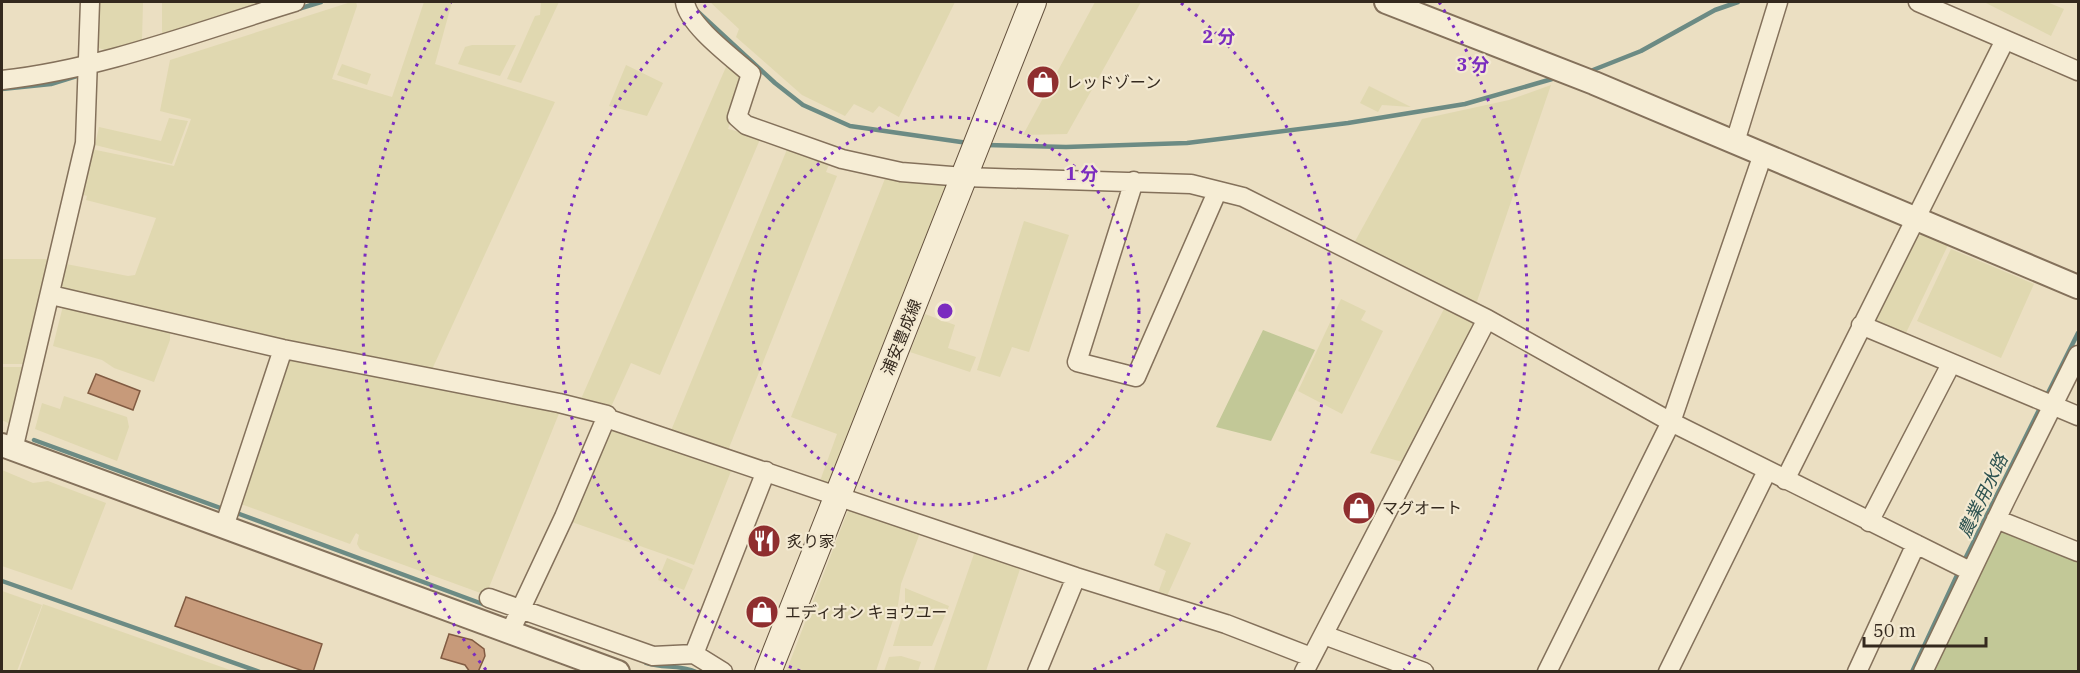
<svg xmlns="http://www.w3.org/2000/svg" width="2080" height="673" viewBox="0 0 2080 673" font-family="'IBM Plex Serif','Noto Sans JP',serif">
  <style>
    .farmland { fill: #e0d8b0 }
    .green { fill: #c2c897 }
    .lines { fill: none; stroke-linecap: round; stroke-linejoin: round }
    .stream { stroke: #6c8b84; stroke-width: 4.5 }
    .building { fill: #c79a7a; stroke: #815b42; stroke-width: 1.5 }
    .minor-casing { stroke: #84715b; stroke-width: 21 }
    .tertiary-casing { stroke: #84715b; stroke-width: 26 }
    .secondary-casing { stroke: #65523e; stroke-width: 28 }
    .minor { stroke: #f6edd5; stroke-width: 18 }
    .tertiary { stroke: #f6edd5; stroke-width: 22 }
    .secondary { stroke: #f6edd5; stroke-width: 26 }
    .ring { fill: none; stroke: #7b2cbf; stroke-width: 3; stroke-dasharray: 3 6 }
    .labels { text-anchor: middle; stroke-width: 4.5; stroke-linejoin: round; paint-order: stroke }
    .poi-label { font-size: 16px; fill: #34291e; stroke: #f3e9d1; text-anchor: start }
    .street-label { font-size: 16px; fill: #34291e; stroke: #f3e9d1 }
    .water-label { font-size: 18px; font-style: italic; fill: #2e5351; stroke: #f3e9d1 }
    .centre { fill: #7b2cbf; stroke: #f3e9d1; stroke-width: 3 }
    .ring-label { font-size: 18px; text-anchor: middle; font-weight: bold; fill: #7b2cbf; stroke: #f3e9d1; stroke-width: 4.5; stroke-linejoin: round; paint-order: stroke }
  </style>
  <rect width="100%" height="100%" fill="#ebdfc2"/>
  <!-- farmland -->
  <path class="farmland" d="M97,2H143L142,41L107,51L99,48L96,45Z
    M162,2H265L162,34Z
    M351,2H356L357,6L332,79L392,97L424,2H452L435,64L555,102L429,376L58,294L66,264L128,276L135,275L156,218L86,200L87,196L81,194L91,149L174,166L191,119L160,111L170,60Z
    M541,2H559L521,83L507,79L535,16L540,15Z
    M710,2H955L899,117L879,106L873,113L854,104L845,116L802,95L736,37L739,29Z
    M1095,2H1141L1067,134L1023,135Z
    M1984,2H2047L2064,9L2051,36Z
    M472,45H516L500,76L458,64L465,47Z
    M729,60L743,75V84L728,129L761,137L660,375L631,363L611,407L581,399Z
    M342,64L371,74L367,85L337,75Z
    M626,65L663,83L647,116L609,106Z
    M1551,85L1475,307L1353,245L1422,119L1509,100Z
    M1369,86L1411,107L1382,105L1378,112L1360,103Z
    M169,118L188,121L172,164L95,145L99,127L161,141Z
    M788,147L830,162L826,172L837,176L727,453L670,433Z
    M886,176L947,182L826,488L820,481L837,434L791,417Z
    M1024,221L1069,235L1029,352L1012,347L1000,377L977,370Z
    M1924,234L1949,243L1905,335L1878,324L1876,314L1916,237Z
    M1951,249L2034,284L2001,358L1917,321Z
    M2,259H53L26,364H2Z
    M1341,299L1366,311L1361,320L1383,331L1342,414L1298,391Z
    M1446,305L1476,320V329L1406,463L1370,453Z
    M63,306L170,330V340L154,382L114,368L102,360L53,346Z
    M925,314L955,325L948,348L976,357L970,372L910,352Z
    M288,353L560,411L486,595L360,549L357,544L359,535L356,533L350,544L238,503Z
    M2,367H27L12,425L2,420Z
    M64,396L127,417L129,427L117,461L35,429L42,403L60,409Z
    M611,425L733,466L694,565L569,521Z
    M2,470L33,483L48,481L106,503L72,590L2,566Z
    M850,505L921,530L901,584L898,605L876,671L786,672Z
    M1166,533L1191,543L1167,596L1158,593L1166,571L1154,565Z
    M975,551L1021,566L986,671L933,672Z
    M667,558L693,569L684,590L658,580Z
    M905,588L949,606L932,646H893L905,606Z
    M2,591L42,605L17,671H2Z
    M43,604L233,671H19Z
    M901,656L921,662L918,671H884L889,657Z"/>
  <!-- green -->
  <path class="green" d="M1263,330L1315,350L1271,441L1216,427Z
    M2002,530L2078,560V671L1931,672L1997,534Z"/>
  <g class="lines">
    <!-- stream -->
    <path class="stream" d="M298,9L321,2
      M697,11L775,83L803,105L850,126L968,143
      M1593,70L1641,51L1715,10L1738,2
      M2,89L51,84L80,75
      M986,145L1066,147L1187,143L1348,123L1465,104L1552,79
      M2046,397L2078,333
      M34,440L226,510
      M234,512L488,606
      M1963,563L2042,404
      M2,581L260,672
      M646,663C663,669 680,664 696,672
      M1912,672L1959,571"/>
  </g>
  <!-- building -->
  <path class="building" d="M96,374L140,391L133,410L88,393Z
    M186,597L322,644L313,672H306L175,626Z
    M449,634L472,640L484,649L485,656L478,672H470L465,665L441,658Z"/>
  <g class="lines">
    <!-- minor casing -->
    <g class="minor-casing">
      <path id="minor" d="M685,2C688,25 733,58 751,74L737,117L746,125L842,159L901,172L964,177L1191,184L1243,197L1487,319L1671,422L1970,571
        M1918,2L2078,71
        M2,80C102,69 199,31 295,2
        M1735,142L1778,2
        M1134,181L1077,362L1136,377L1217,192
        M51,295L283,349L559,403L607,415L606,418L1076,577L1226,624L1311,657
        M1861,325L2078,416
        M13,450L85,143L90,2
        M1785,480L2005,40
        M1996,519L2078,552
        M1869,522L1951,364
        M224,527L283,349
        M489,598L653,656L694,654L723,672
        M510,632L564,517L606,418
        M1324,635L1424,672
        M694,654L766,471
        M1037,672L1076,577
        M1304,672L1487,319
        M1547,672L1671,422L1763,154
        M1668,672L1767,471
        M1857,672L1916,544
        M1923,672L2006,499L2078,355"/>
    </g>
    <!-- tertiary casing -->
    <g class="tertiary-casing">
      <path id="tertiary" d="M1386,2L1594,83L2078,287
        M2,445L618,672"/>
    </g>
    <!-- secondary casing -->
    <g class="secondary-casing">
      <path id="secondary" d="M768,672L1033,2"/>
    </g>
    <!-- minor -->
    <use href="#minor" class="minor"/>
    <!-- tertiary -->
    <use href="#tertiary" class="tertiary"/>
    <!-- secondary -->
    <use href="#secondary" class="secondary"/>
  </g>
  <!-- distance rings -->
  <g class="ring">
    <circle cx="945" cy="311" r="194"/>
    <path d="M800 671A388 388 0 0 1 709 3M1181 3A388 388 0 0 1 1090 671"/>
    <path d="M486 670A583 583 0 0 1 451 2M1439 2A583 583 0 0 1 1404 670"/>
  </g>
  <!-- icons -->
  <defs>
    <g id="shop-disc" transform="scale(1.725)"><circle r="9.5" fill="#8f2e2f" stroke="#f3e9d1"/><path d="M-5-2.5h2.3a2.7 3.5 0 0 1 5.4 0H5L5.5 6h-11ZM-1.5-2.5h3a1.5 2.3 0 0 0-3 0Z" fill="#fff"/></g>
    <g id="restaurant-disc" transform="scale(1.725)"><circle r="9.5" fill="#8f2e2f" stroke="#f3e9d1"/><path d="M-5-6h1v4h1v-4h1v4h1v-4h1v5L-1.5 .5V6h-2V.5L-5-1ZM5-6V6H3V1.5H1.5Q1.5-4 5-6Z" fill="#fff"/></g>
  </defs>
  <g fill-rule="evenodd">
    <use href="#shop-disc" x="1043" y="82"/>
    <use href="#shop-disc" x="1359" y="508"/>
    <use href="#restaurant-disc" x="764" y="541"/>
    <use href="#shop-disc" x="762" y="612"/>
  </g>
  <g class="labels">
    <!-- poi labels -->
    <g class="poi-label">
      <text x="1066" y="88">レッドゾーン</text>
      <text x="1382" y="514">マグオート</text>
      <text x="787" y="547">炙り家</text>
      <text x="785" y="618">エディオン キョウユー</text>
    </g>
    <!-- street labels -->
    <g class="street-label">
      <text transform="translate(901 337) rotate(-68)" y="6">浦安豊成線</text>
    </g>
    <!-- water labels -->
    <g class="water-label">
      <text transform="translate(1983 496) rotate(-64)" y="6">農業用水路</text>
    </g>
  </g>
  <circle cx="945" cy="311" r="9" class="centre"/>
  <g class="ring-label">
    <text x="1219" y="43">2 分</text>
    <text x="1473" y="71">3 分</text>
    <text x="1082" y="180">1 分</text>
  </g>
  <!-- border -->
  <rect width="2080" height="673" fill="none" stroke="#34291e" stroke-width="6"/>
  <!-- scale -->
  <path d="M1864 637v9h122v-9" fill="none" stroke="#34291e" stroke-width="3"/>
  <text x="1873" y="637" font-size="18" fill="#34291e" stroke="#f3e9d1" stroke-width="4.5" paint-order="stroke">50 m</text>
</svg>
